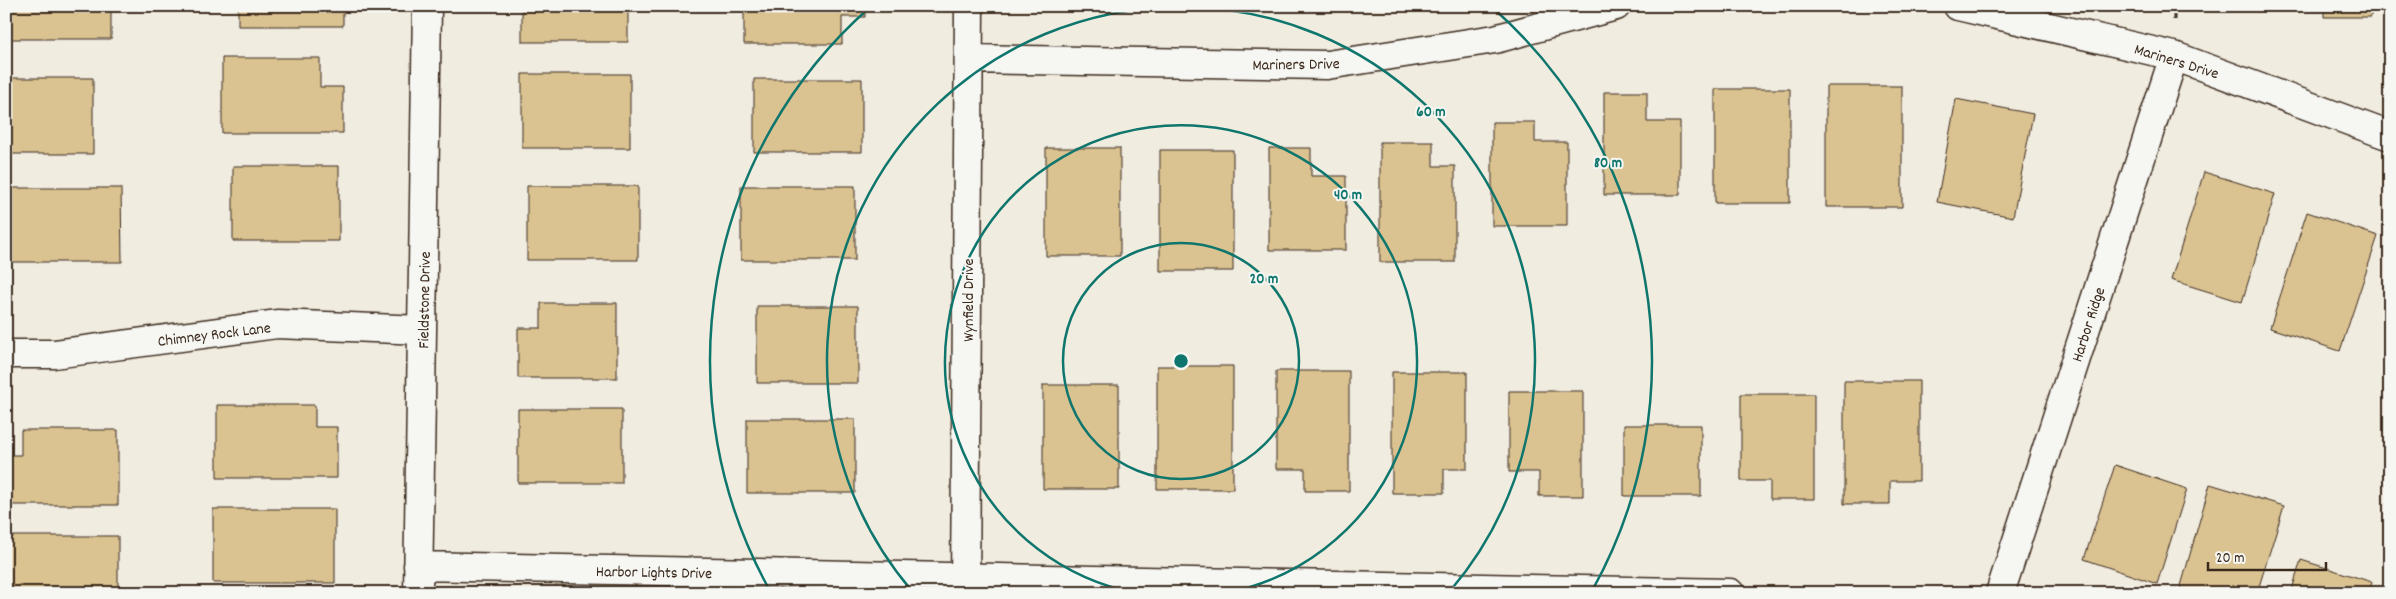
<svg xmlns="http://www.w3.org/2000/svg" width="2396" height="599" viewBox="0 0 2396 599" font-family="Dekko,sans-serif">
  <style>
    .building { fill: #dac291; stroke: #3b2a1e }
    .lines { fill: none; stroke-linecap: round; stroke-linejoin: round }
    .minor-casing { stroke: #3b2a1e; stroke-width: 31 }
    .path { stroke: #3b2a1e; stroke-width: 3; stroke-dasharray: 5 4; stroke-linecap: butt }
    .minor { stroke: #f6f6f2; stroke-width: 28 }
    .ring { fill: none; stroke: #0f766e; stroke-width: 2.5 }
    .labels { text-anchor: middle; stroke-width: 4; stroke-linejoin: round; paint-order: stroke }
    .street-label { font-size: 16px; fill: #3b2a1e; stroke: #f6f6f2 }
    .centre { fill: #0f766e; stroke: #f6f6f2; stroke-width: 2.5 }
    .ring-label { font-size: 15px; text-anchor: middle; font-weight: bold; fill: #0f766e; stroke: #f6f6f2; stroke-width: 4; stroke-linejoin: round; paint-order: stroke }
  </style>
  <rect width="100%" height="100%" fill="#f0ecdf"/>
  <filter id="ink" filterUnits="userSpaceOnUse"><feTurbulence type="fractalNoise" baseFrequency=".02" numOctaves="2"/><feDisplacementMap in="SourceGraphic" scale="10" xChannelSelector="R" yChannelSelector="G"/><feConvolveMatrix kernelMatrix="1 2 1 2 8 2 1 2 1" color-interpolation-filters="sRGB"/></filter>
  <g filter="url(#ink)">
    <!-- building -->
    <path class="building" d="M6,6H111V39H6Z
      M238,6H343V26H238Z
      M522,6H628V42H522Z
      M744,6H865V17H842V44H744Z
      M2324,6H2371V17H2324Z
      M222,58H320V87H343V133H222Z
      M522,74H630V148H522Z
      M6,78H93V154H6Z
      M754,79H862V152H754Z
      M1826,86H1902V207H1826Z
      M1715,89H1790V203H1715Z
      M1604,92H1647V122H1680V195H1604Z
      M1956,99L2033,114L2013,217L1937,202Z
      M1492,122H1535V142H1567V226H1492Z
      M1380,142H1433V166H1455V262H1380Z
      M1046,148H1120V256H1046Z
      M1269,148H1311V176H1346V250H1269Z
      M1160,150H1233V271H1160Z
      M233,166H339V241H233Z
      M2204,172L2275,194L2242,302L2171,280Z
      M527,186H638V260H527Z
      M741,186H855V260H741Z
      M6,188H121L122,262H6Z
      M2307,212L2378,236L2340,351L2270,328Z
      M541,303H617V378H518V328H541Z
      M757,306H858V383H757Z
      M2390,335V351L2386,350Z
      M1157,366H1233V489H1157Z
      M1276,371H1349V491H1305V469H1276Z
      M1392,372H1467V469H1444V493H1392Z
      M1844,381H1919V481H1890V504H1844Z
      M1043,385H1119V489H1043Z
      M1509,391H1583V496H1539V472H1509Z
      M1741,394H1814V499H1770V481H1741Z
      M217,405H315V427H337V478H217Z
      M518,409H622V483H518Z
      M747,419H855V493H747Z
      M1624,425H1701V496H1624Z
      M21,430H118V505H6V455H21Z
      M2115,465L2187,489L2157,584L2084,559Z
      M2210,484L2284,506L2257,593H2179Z
      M213,509H335V583H213Z
      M6,536H118V593H6Z
      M2301,560L2372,582L2369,593H2291Z"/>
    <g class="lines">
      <!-- minor casing -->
      <g class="minor-casing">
        <path id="minor" d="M1958,6L2174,56L2390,136
          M969,59L1327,65L1495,39L1616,6
          M6,354H54L277,324L422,330
          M418,566L1730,593
          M418,593L427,6
          M965,593L969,6
          M2000,593L2174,56"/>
      </g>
      <!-- path -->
      <path class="path" d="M2174,6V21"/>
      <!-- minor -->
      <use href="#minor" class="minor"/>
    </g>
  </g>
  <!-- distance rings -->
  <g class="ring">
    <circle cx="1181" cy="361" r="118"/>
    <path d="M1136 593A236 236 0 1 1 1226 593"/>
    <path d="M912 591A354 354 0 1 1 1450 591"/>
    <path d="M769 589A471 471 0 0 1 869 8M1493 8A471 471 0 0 1 1593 589"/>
  </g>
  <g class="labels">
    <!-- street labels -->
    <g class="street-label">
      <text transform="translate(2177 60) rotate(17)" y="6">Mariners Drive</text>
      <text transform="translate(1296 63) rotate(-1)" y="6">Mariners Drive</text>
      <text transform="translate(423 300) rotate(-89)" y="6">Fieldstone Drive</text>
      <text transform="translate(967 300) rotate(-90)" y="6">Wynfield Drive</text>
      <text transform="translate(2087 324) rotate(-72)" y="6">Harbor Ridge</text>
      <text transform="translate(214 333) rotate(-7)" y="6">Chimney Rock Lane</text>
      <text transform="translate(654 571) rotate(1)" y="6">Harbor Lights Drive</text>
    </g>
  </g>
  <circle cx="1181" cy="361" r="8" class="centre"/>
  <g class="ring-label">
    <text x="1431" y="116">60 m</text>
    <text x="1608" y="167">80 m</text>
    <text x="1348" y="199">40 m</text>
    <text x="1264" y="283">20 m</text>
  </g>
  <!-- margin -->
  <rect width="2396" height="599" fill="none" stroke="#f6f6f2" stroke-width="25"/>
  <rect x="12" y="12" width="2371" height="574" fill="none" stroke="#3b2a1e" stroke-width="2" filter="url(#ink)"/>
  <!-- scale -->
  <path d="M2208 562v8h118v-8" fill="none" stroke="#3b2a1e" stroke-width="2.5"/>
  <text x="2216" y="562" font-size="15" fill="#3b2a1e" stroke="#f6f6f2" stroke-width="4" paint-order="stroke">20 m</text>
</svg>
